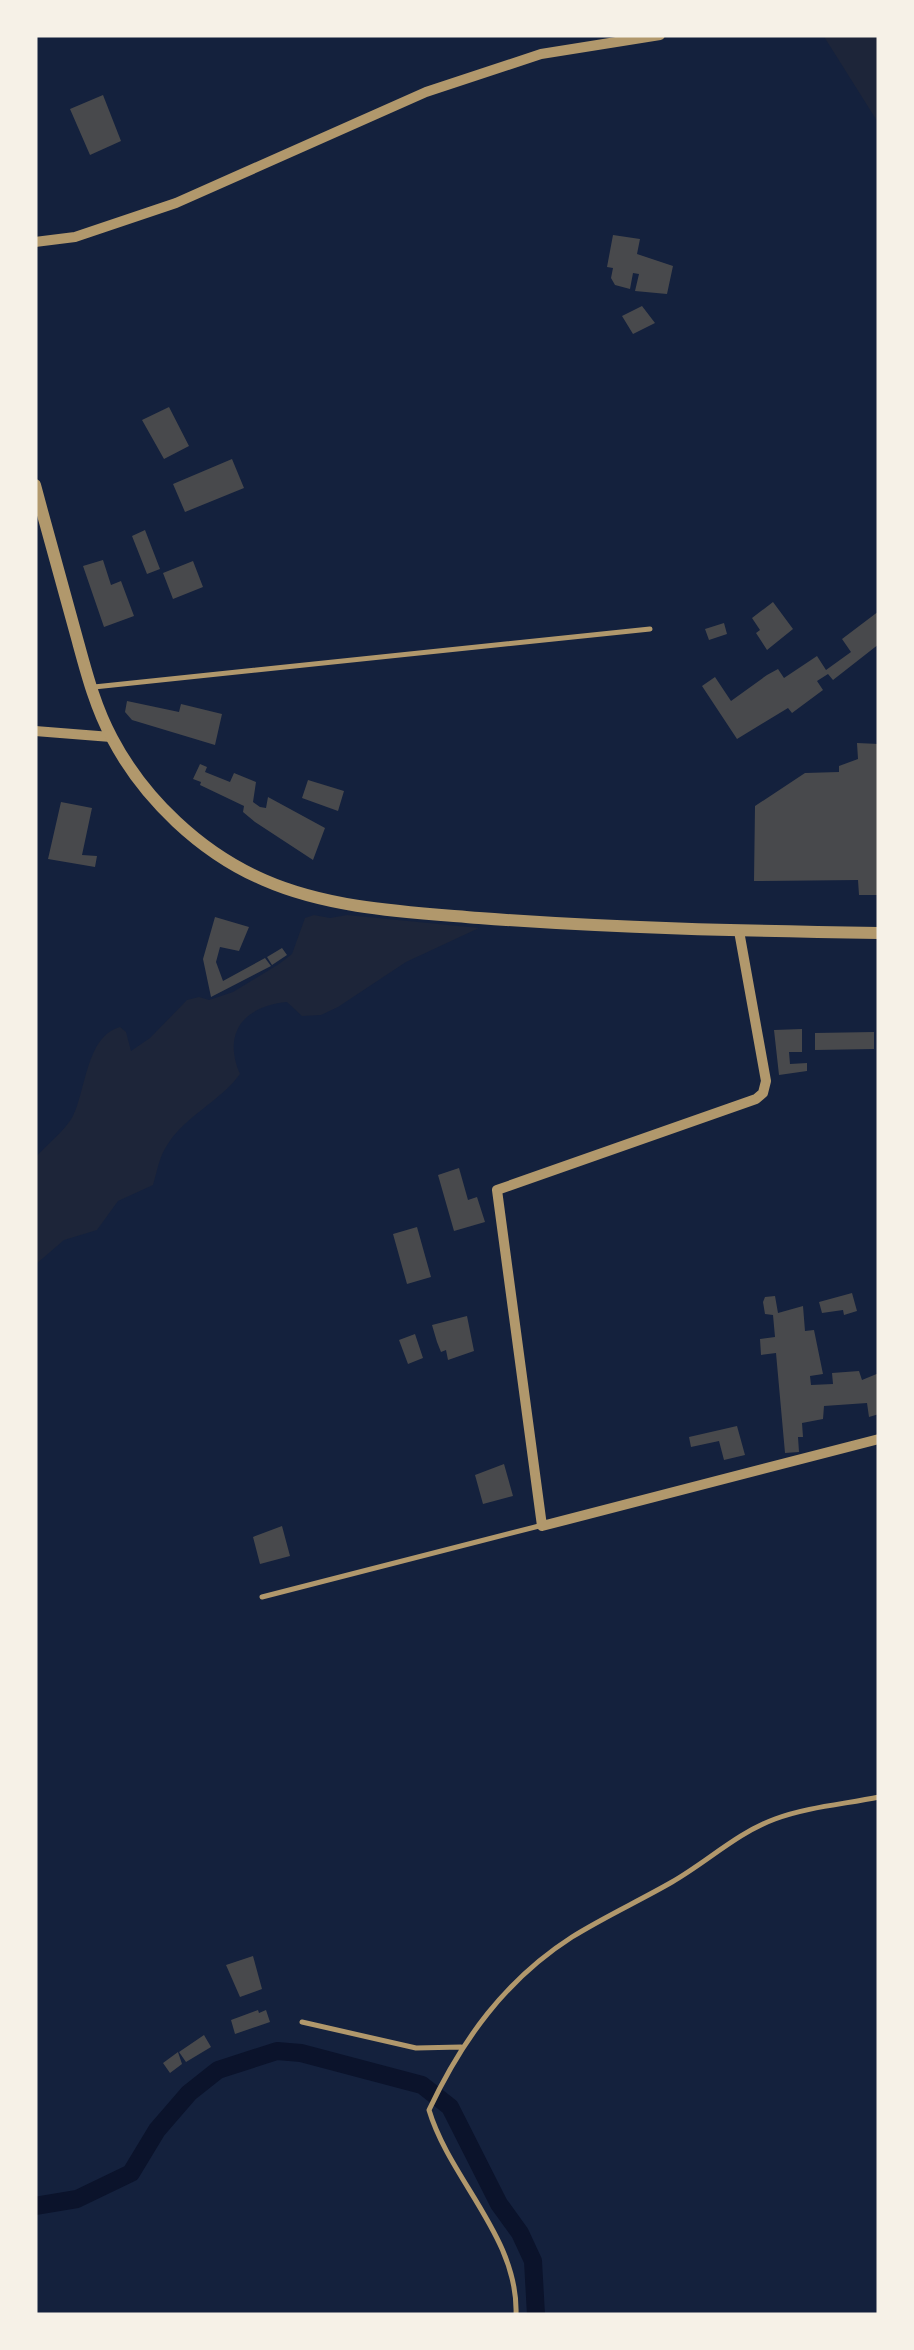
<svg xmlns="http://www.w3.org/2000/svg" width="914" height="2350" viewBox="0 0 914 2350" font-family="Raleway,sans-serif">
  <style>
    .green { fill: #1d2539 }
    .lines { fill: none; stroke-linecap: round; stroke-linejoin: round }
    .canal { stroke: #0b132b; stroke-width: 18 }
    .building { fill: #48494c }
    .service { stroke: #b1986c; stroke-width: 5 }
    .minor { stroke: #b1986c; stroke-width: 10 }
    .tertiary { stroke: #b1986c; stroke-width: 12 }
  </style>
  <rect width="100%" height="100%" fill="#14213d"/>
  <!-- green -->
  <path class="green" d="M823,35H879V124Z
    M314,915L330,918L347,915L479,928L406,962L338,1007L321,1015L302,1016L287,1002C244,1006 222,1033 240,1074C220,1102 184,1116 166,1147C159,1158 157,1172 153,1185L118,1201L97,1230L64,1240L35,1265V1158C46,1145 65,1131 73,1116C86,1091 86,1036 120,1027L126,1032L131,1051L150,1038L187,1000L199,997L209,1000L233,992L279,964L292,954L305,918Z"/>
  <g class="lines">
    <!-- canal -->
    <path class="canal" d="M35,2206L77,2199L131,2173L157,2130L189,2093L218,2070L277,2051L301,2053L422,2085L450,2107L499,2204L520,2233L533,2261L536,2315"/>
  </g>
  <!-- building -->
  <path class="building" d="M103,95L121,141L90,155L70,109Z
    M613,235L640,239L637,254L673,266L667,294L635,291L639,274L633,273L630,289L615,285L611,278L613,268L607,267Z
    M642,306L655,323L633,334L622,316Z
    M169,407L189,446L164,459L142,420Z
    M232,459L244,488L185,512L173,484Z
    M145,530L160,569L147,574L132,536Z
    M103,560L111,585L121,581L134,616L104,627L83,566Z
    M193,561L203,587L173,599L163,573Z
    M773,602L793,629L767,650L756,633L760,630L752,618Z
    M879,611V644L833,680L828,674L817,681L823,690L792,713L788,708L737,739L702,686L715,677L731,701L767,675L778,669L784,678L817,656L826,670L851,652L842,639Z
    M724,623L727,634L709,640L705,629Z
    M127,701L179,712L181,704L222,714L215,745L132,720L125,712Z
    M857,743L879,744V895H859L858,880L754,881L755,806L805,773L839,772V766L858,759Z
    M200,764L207,767L205,772L230,782L234,773L256,782L253,802L260,807L266,808L268,797L325,828L313,860L255,822L243,812L244,806L200,785L201,782L193,779Z
    M308,780L344,791L338,811L302,798Z
    M61,802L92,808L82,855L97,856L95,867L48,859Z
    M215,917L249,927L239,951L220,947L216,962L223,981L265,958L271,966L211,997L203,959Z
    M282,948L287,955L272,965L267,957Z
    M802,1029V1052H789L790,1064L807,1063V1071L779,1075L774,1030Z
    M874,1032V1049L815,1050V1033Z
    M459,1168L468,1200L477,1197L485,1222L454,1231L438,1175Z
    M417,1227L431,1277L407,1284L393,1234Z
    M852,1293L857,1311L844,1315L843,1310L822,1313L819,1302Z
    M775,1296L778,1313L803,1306L805,1331L814,1330L823,1374L810,1376L811,1385L833,1384L832,1373L859,1371L862,1380L879,1373V1414L869,1417L867,1403L824,1406L823,1419L802,1423L803,1437H798L799,1452L785,1453L776,1353L761,1355L760,1339L775,1337L773,1315L765,1314L763,1302L765,1297Z
    M467,1316L474,1351L448,1360L446,1350L441,1352L437,1342L432,1325Z
    M415,1334L423,1358L408,1364L399,1340Z
    M737,1426L745,1455L724,1460L719,1441L691,1447L689,1437Z
    M504,1464L513,1496L483,1504L475,1475Z
    M282,1526L290,1556L260,1564L253,1537Z
    M253,1956L262,1989L240,1997L226,1965Z
    M258,2010L259,2013L266,2010L270,2022L235,2034L231,2020Z
    M204,2035L211,2047L186,2062L179,2052Z
    M178,2052L182,2064L170,2073L163,2063Z"/>
  <g class="lines">
    <!-- service -->
    <path class="service" d="M94,687L650,629
      M262,1597L539,1526
      M302,2022L416,2048L461,2047
      M516,2315C519,2238 450,2180 429,2110C462,2040 505,1980 572,1937C604,1917 639,1901 672,1882C707,1862 737,1833 775,1819C807,1807 845,1804 879,1797"/>
    <!-- minor -->
    <path class="minor" d="M35,242L75,237L176,203L426,92L541,54L660,35
      M35,731L111,737
      M739,931L766,1081L763,1093L756,1099L497,1190L542,1526L879,1439"/>
    <!-- tertiary -->
    <path class="tertiary" d="M35,485C48,534 62,583 75,631C85,667 94,705 112,738C144,799 201,853 264,880C330,909 408,912 479,918C612,928 745,931 879,933"/>
  </g>
  <!-- border -->
  <rect width="914" height="2350" fill="none" stroke="#f6f1e7" stroke-width="75"/>
</svg>
